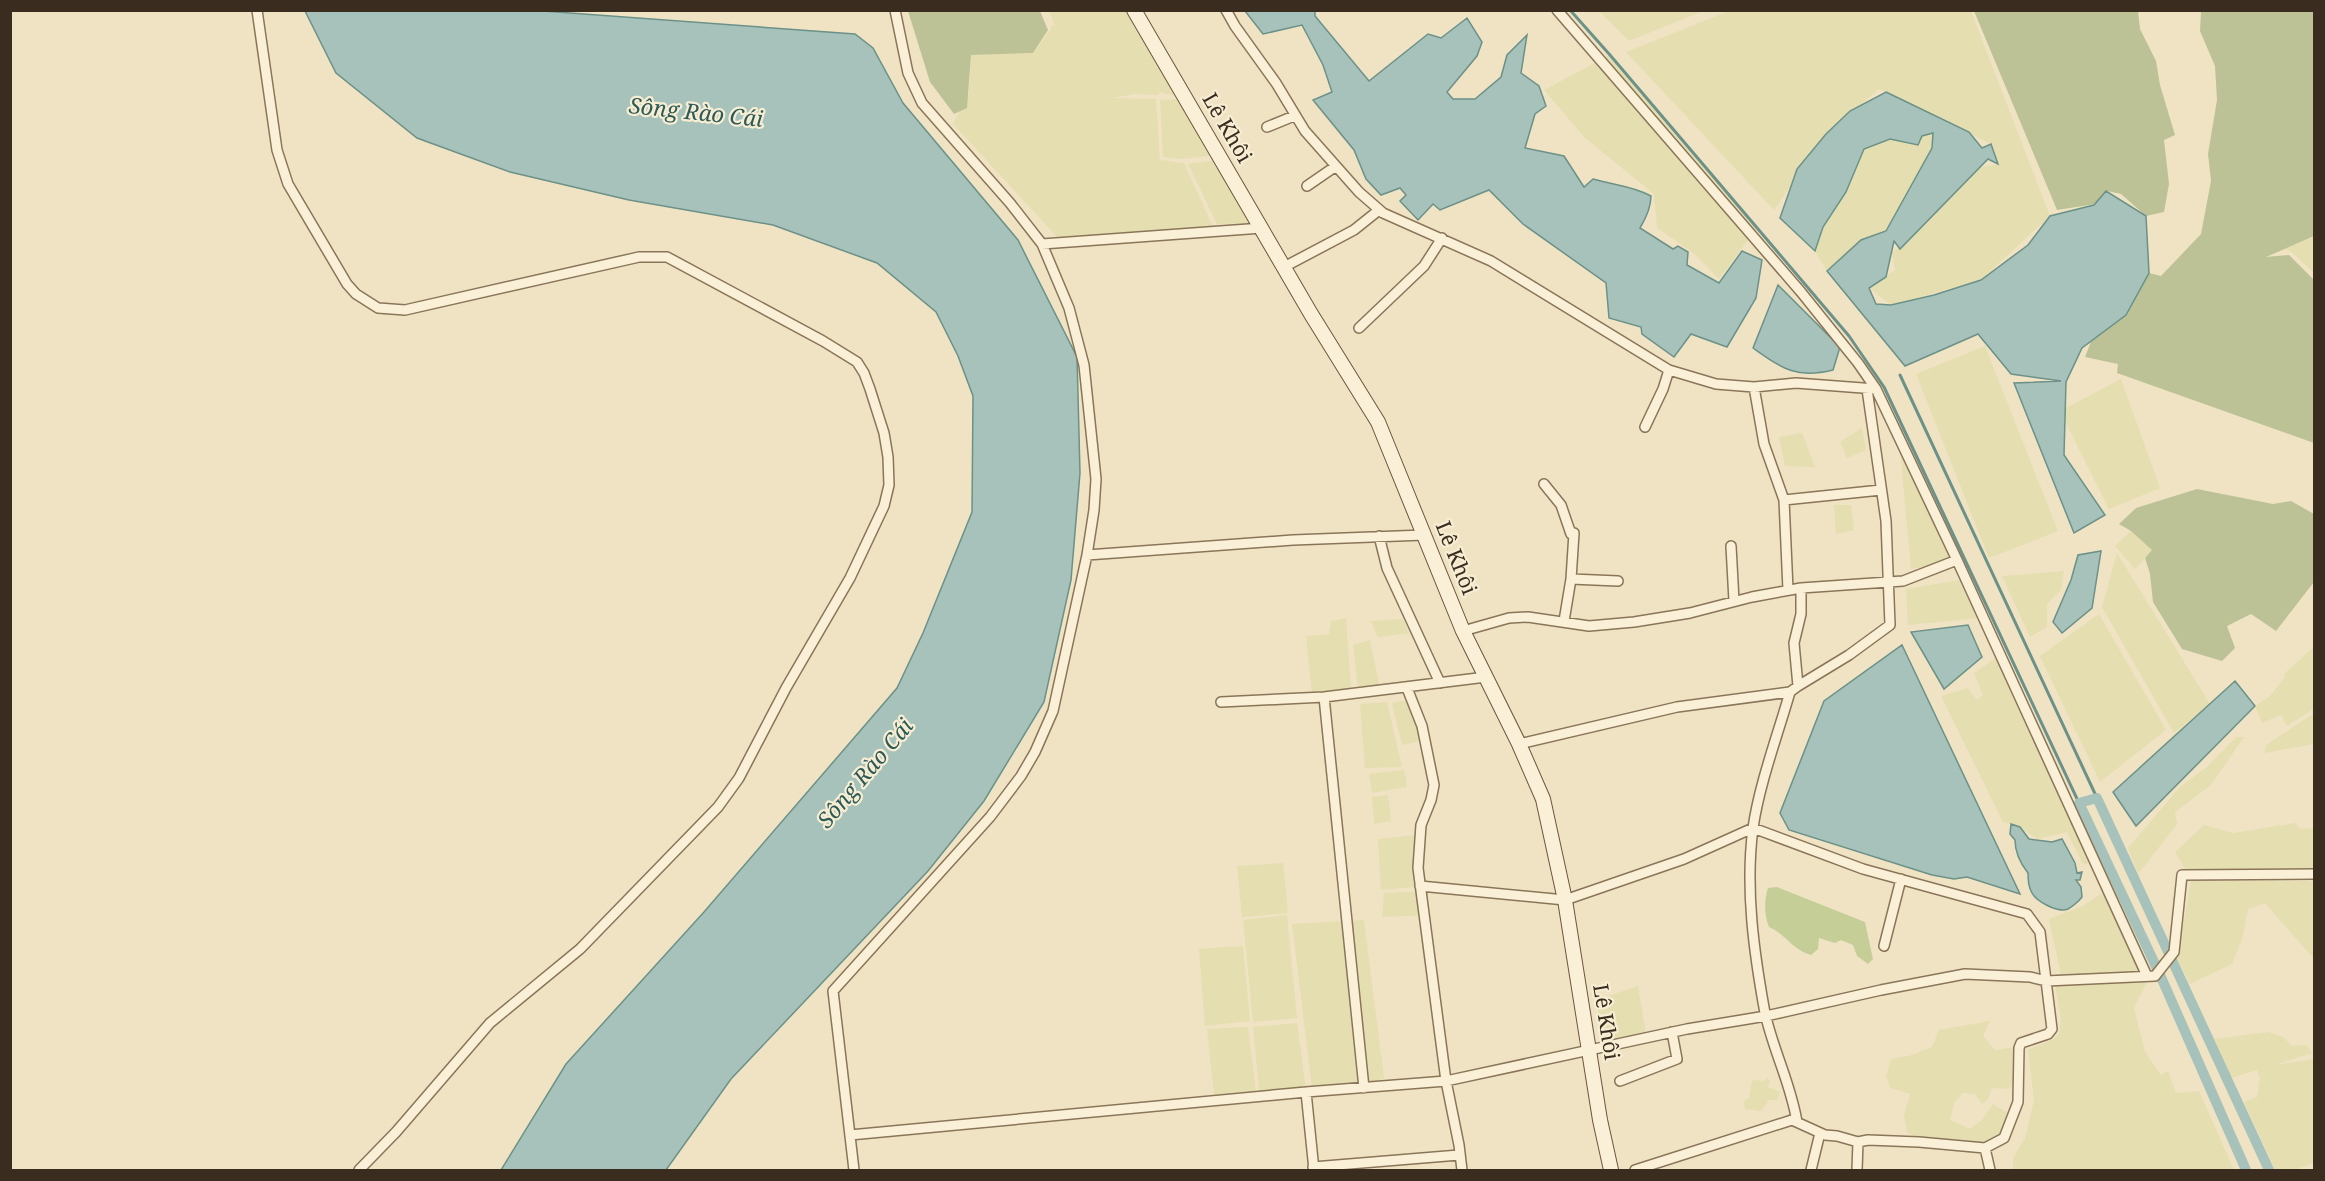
<svg xmlns="http://www.w3.org/2000/svg" width="2325" height="1181" viewBox="0 0 2325 1181" font-family="'Noto Serif',serif">
  <style>
    .farmland { fill: #e5deb0 }
    .green { fill: #c6ce97 }
    .cemetery { fill: #bcc296 }
    .water { fill: #a6c2ba; stroke: #6c9188; stroke-width: 1.5 }
    .lines { fill: none; stroke-linecap: round; stroke-linejoin: round }
    .stream { stroke: #6c9188; stroke-width: 3 }
    .canal { stroke: #a6c2ba; stroke-width: 10 }
    .street-casing { stroke: #8a7559; stroke-width: 12 }
    .secondary-casing { stroke: #6c563d; stroke-width: 16 }
    .street { stroke: #faf0d7; stroke-width: 9 }
    .secondary { stroke: #faf0d7; stroke-width: 14 }
    .labels { text-anchor: middle; stroke-width: 4.5; stroke-linejoin: round; paint-order: stroke }
    .street-label { font-size: 21px; fill: #3a2c1e; stroke: #f6edd3 }
    .water-label { font-size: 22px; font-style: italic; fill: #2d5a58; stroke: #f6edd3 }
  </style>
  <rect width="100%" height="100%" fill="#efe3c3"/>
  <!-- farmland -->
  <path class="farmland" d="M1049,11H1137L1185,98L1159,92V95L1135,94L1112,98L1156,99L1160,160L1184,163L1213,227L1059,239L953,124L969,93L971,55L1033,53L1051,29V25L1055,26Z
    M1599,11H1703L1629,41Z
    M1729,11H1971L2050,216L1981,280L1891,305L1869,288L1895,270L1892,252L1906,243L1979,168L1998,164L1991,144L1879,89L1826,134L1774,210L1626,52Z
    M1610,55L1757,228L1719,279L1692,252L1657,228L1654,194L1585,138L1544,90Z
    M1187,99L1218,155L1183,159L1163,157L1160,100Z
    M1933,133L1932,148L1886,231L1861,240L1827,271L1815,251L1823,227L1846,192L1864,149L1890,139L1918,145L1922,135Z
    M1218,160L1250,223L1217,224L1188,164Z
    M2314,237V273L2293,253L2284,248Z
    M1985,346L2058,531L1989,558L1916,374Z
    M2121,379L2160,488L2109,509L2060,411Z
    M1862,428L1866,450L1847,458L1840,442Z
    M1802,433L1815,467L1785,466L1779,437Z
    M1900,449L1955,561L1911,569Z
    M1834,505H1851L1854,530L1836,534Z
    M2131,531L2152,550L2135,569L2115,546Z
    M2117,553L2210,704L2174,733L2102,607Z
    M2064,571L2061,590L2047,604V627L2030,637L2002,576Z
    M1965,579L1980,618L1908,625L1906,589Z
    M2099,614L2166,730L2100,782L2040,656Z
    M1346,618L1351,689L1312,692L1306,636L1329,634L1331,621Z
    M1403,619L1409,633L1378,637L1371,621Z
    M1370,640L1380,688L1358,689L1353,645Z
    M2314,647V711L2312,710L2287,726L2281,715L2262,723L2255,706L2270,696L2285,677L2284,674Z
    M2000,655L2100,862L2083,864L2067,832L2037,839L2020,827L2003,822L1941,696L1968,688L1977,700L1983,695L1974,673Z
    M1413,699L1424,740L1402,745L1392,703Z
    M1387,702L1402,767L1365,768L1360,704Z
    M2314,713V744L2264,753L2266,745Z
    M2236,737H2244L2211,785L2175,812L2177,824L2138,874L2128,848L2180,787L2207,767Z
    M1404,770L1407,787L1372,793L1369,774Z
    M1388,795L1391,821L1374,824L1372,797Z
    M2296,823L2299,829L2314,828V868L2186,871L2175,852L2204,825L2233,833Z
    M1416,835L1427,886L1381,890L1378,839Z
    M1283,863L1288,913L1242,917L1237,866Z
    M2191,881H2314V959L2265,903L2248,909L2242,939L2232,964L2190,984L2177,959Z
    M2108,889L2148,973L2061,975L2049,919L2083,906Z
    M1428,891V915L1382,917L1384,893Z
    M1287,915L1297,1018L1253,1022L1243,920Z
    M1364,920L1384,1078L1339,1095L1313,1096L1292,924Z
    M1243,946L1250,1021L1205,1026L1199,949Z
    M2147,982L2134,1008L2145,1052L2161,1075L2168,1071L2176,1093L2199,1091L2234,1170H2013V1158L2025,1138L2034,1100L2028,1050L2052,1040L2059,1034L2061,1019L2055,986Z
    M1638,986L1646,1034L1604,1040L1596,1000Z
    M1990,1021L1983,1036L1995,1050L2016,1047L2017,1083L2008,1089L1992,1088L1988,1099L1982,1104L1975,1094L1963,1093L1954,1103L1950,1120L1970,1129L1982,1120L1993,1104L2012,1116L2013,1125L1998,1147H1966L1931,1144L1907,1132L1904,1115L1910,1094L1891,1088L1886,1077L1891,1059L1912,1055L1932,1047L1939,1030Z
    M1297,1023L1307,1096L1260,1100L1253,1027Z
    M1248,1027L1257,1101L1215,1105L1207,1029Z
    M2268,1032L2283,1037L2292,1046L2307,1045L2312,1053L2275,1065L2314,1059V1163L2294,1170H2275L2244,1102L2257,1097L2260,1078L2257,1070L2232,1078L2214,1039Z
    M1767,1078L1770,1081L1768,1087L1780,1092L1777,1100H1769L1761,1111L1745,1109L1744,1101L1749,1098L1752,1080L1764,1081Z"/>
  <!-- green -->
  <path class="green" d="M1777,887L1865,922L1873,959L1868,964L1857,956L1853,945L1841,940L1835,943L1819,938L1818,949L1811,955C1793,951 1786,934 1769,927C1764,915 1764,900 1768,888Z"/>
  <!-- cemetery -->
  <path class="cemetery" d="M908,11H1040L1048,30L1033,53L971,55L967,108L954,114L930,82Z
    M1974,11H2138L2140,29L2156,61L2160,85L2175,135L2164,140L2169,184L2164,212L2146,216L2121,194L2107,191L2102,203L2057,210Z
    M2201,11H2314V236L2266,257L2289,255L2314,280V443L2117,373L2118,364L2085,357L2094,334L2126,315L2149,273L2161,276L2201,234L2211,181L2208,154L2217,100L2215,66L2200,31Z
    M2197,489L2273,504L2291,501L2314,514V582L2276,631L2251,614L2227,626L2235,648L2222,661L2182,649L2153,602L2150,574L2145,558L2152,550L2131,531L2119,524L2136,508Z"/>
  <!-- water -->
  <path class="water" d="M305,11H543L855,34L873,48L903,103L1018,240L1077,357L1080,473L1071,580L1044,702L984,801L928,871L731,1079L666,1170H501L566,1064L704,912L897,688L923,633L972,512L973,396L958,356L936,312L877,263L773,225L629,200L510,172L417,138L336,73Z
    M1245,11H1315V16L1369,81L1428,34L1441,38L1467,18L1482,42L1477,56L1447,92L1453,99H1475L1501,77L1507,55L1527,35L1521,73L1539,86L1546,106L1535,114L1525,148L1564,156L1584,187L1593,179C1613,185 1633,186 1651,196C1651,208 1646,218 1640,228L1673,249L1678,246L1688,252L1687,265L1719,283L1742,251L1762,260L1756,298L1727,347L1691,334L1674,357L1642,334L1641,327L1609,318L1606,283L1523,224L1489,190L1440,210L1433,204L1418,220L1400,201L1406,195L1400,188L1381,195L1366,179L1354,150L1313,100L1332,92L1323,65L1302,25L1263,34Z
    M1886,92L1969,132L1982,148L1991,144L1998,164L1988,159L1900,249L1894,241L1886,277L1869,288L1876,304L1891,305L1934,295L1981,280L2028,245L2050,216L2094,205L2106,191L2146,216L2149,273L2126,315L2082,348L2066,382L2064,455L2105,515L2074,533L2014,383L2061,381L2011,374L1978,334L1905,366L1827,271L1861,240L1886,231L1932,148L1933,133L1922,136L1918,145L1890,139L1864,149L1846,192L1823,227L1815,251L1780,218L1797,169L1826,134L1850,111Z
    M1778,285L1840,347L1833,370C1796,379 1783,369 1753,348Z
    M2101,551L2092,608L2062,633L2053,622L2071,580L2078,555Z
    M1968,625L1982,657L1944,689L1911,632Z
    M1902,645L2020,894L1967,877L1954,879L1932,875L1789,830L1780,813L1824,701Z
    M2235,681L2255,706L2136,826L2113,792Z
    M2011,824L2020,827L2029,839L2052,842L2062,839L2075,863L2077,873L2082,872L2080,880H2076L2081,887L2082,897C2079,901 2072,907 2068,909C2057,913 2035,901 2031,891C2028,885 2028,879 2028,873C2020,863 2015,853 2015,840L2010,834Z"/>
  <g class="lines">
    <!-- stream -->
    <path class="stream" d="M1570,10L1610,55L1849,336L1884,387L2079,803
      M1900,375L2097,798"/>
    <!-- canal -->
    <path class="canal" d="M2246,1170L2161,977L2079,803L2097,798L2269,1170"/>
    <!-- street casing -->
    <g class="street-casing">
      <path id="street" d="M257,10L277,150L288,184L347,284L356,294L378,308L405,310L639,257H667L823,341L857,362L864,373L870,389L884,433L888,457L889,485L884,506L850,578L786,688L739,778L718,807L580,949L490,1023L396,1132L359,1170
        M895,10L908,73L922,103L1010,203L1042,244L1262,228
        M1226,10L1235,26L1276,83L1305,131L1359,192L1383,213L1491,261L1669,370L1716,384L1754,387L1796,383L1876,389
        M1557,10L1801,292L1858,363L1876,389L1957,560L2147,976
        M1267,127L1294,116
        M1307,186L1336,166
        M1042,244L1069,308L1084,365L1096,479L1094,510L1087,555L1293,540L1424,535
        M1284,267L1354,230L1379,210
        M1359,328L1424,266L1442,238
        M1754,387L1764,444L1784,500L1788,590
        M1645,427L1663,389L1669,370
        M1544,484L1561,505L1571,534
        M1784,500L1881,490
        M1379,536L1387,568L1440,683
        M1731,546L1734,601
        M1571,579L1618,581
        M1564,621L1571,579L1574,533
        M1463,631L1509,618L1528,617L1589,626L1634,622L1690,613L1752,597L1801,588L1903,581L1957,560
        M1798,686L1849,655L1890,625L1886,521L1867,389
        M1407,688L1422,726L1434,785L1431,800L1421,825L1418,868L1446,1081L1459,1145L1462,1170
        M1324,697L1364,1088
        M1221,702L1324,697L1486,677
        M1519,744L1677,707L1790,692
        M1420,886L1565,900L1684,859L1753,828L1863,869L2027,914L2040,932L2052,1029L2048,1034L2021,1043L2019,1048L2018,1102L2004,1138L1985,1148L1990,1170
        M1884,946L1901,879
        M1620,1081L1677,1059L1672,1032
        M1306,1092L1314,1170
        M1797,1122C1791,1084 1773,1050 1765,1013C1754,953 1745,889 1753,828C1759,785 1778,734 1790,692L1798,686L1794,643L1801,614V588
        M850,1135L1306,1092L1446,1081L1687,1029L1766,1016L1881,990L1965,974L2030,977L2046,981L2155,976L2174,952L2182,875L2314,874
        M1313,1167L1459,1155
        M854,1170L833,991L990,817L1021,776L1035,752L1053,711L1087,555
        M1635,1170L1792,1120L1825,1135L1837,1136L1858,1142L1868,1140L1919,1142L1985,1148
        M1811,1170L1820,1133
        M1857,1170L1858,1142"/>
    </g>
    <!-- secondary casing -->
    <g class="secondary-casing">
      <path id="secondary" d="M1134,10L1311,314L1378,422L1463,631L1519,744L1543,799L1565,900L1600,1120L1611,1170"/>
    </g>
    <!-- street -->
    <use href="#street" class="street"/>
    <!-- secondary -->
    <use href="#secondary" class="secondary"/>
  </g>
  <g class="labels">
    <!-- street labels -->
    <g class="street-label">
      <text transform="translate(1227 128) rotate(60)" y="7">Lê Khôi</text>
      <text transform="translate(1456 558) rotate(68)" y="7">Lê Khôi</text>
      <text transform="translate(1606 1022) rotate(81)" y="7">Lê Khôi</text>
    </g>
    <!-- water labels -->
    <g class="water-label">
      <text transform="translate(696 112) rotate(6)" y="8">Sông Rào Cái</text>
      <text transform="translate(865 773) rotate(-50)" y="8">Sông Rào Cái</text>
    </g>
  </g>
  <!-- border -->
  <rect width="2325" height="1181" fill="none" stroke="#3a2c1e" stroke-width="24"/>
</svg>
